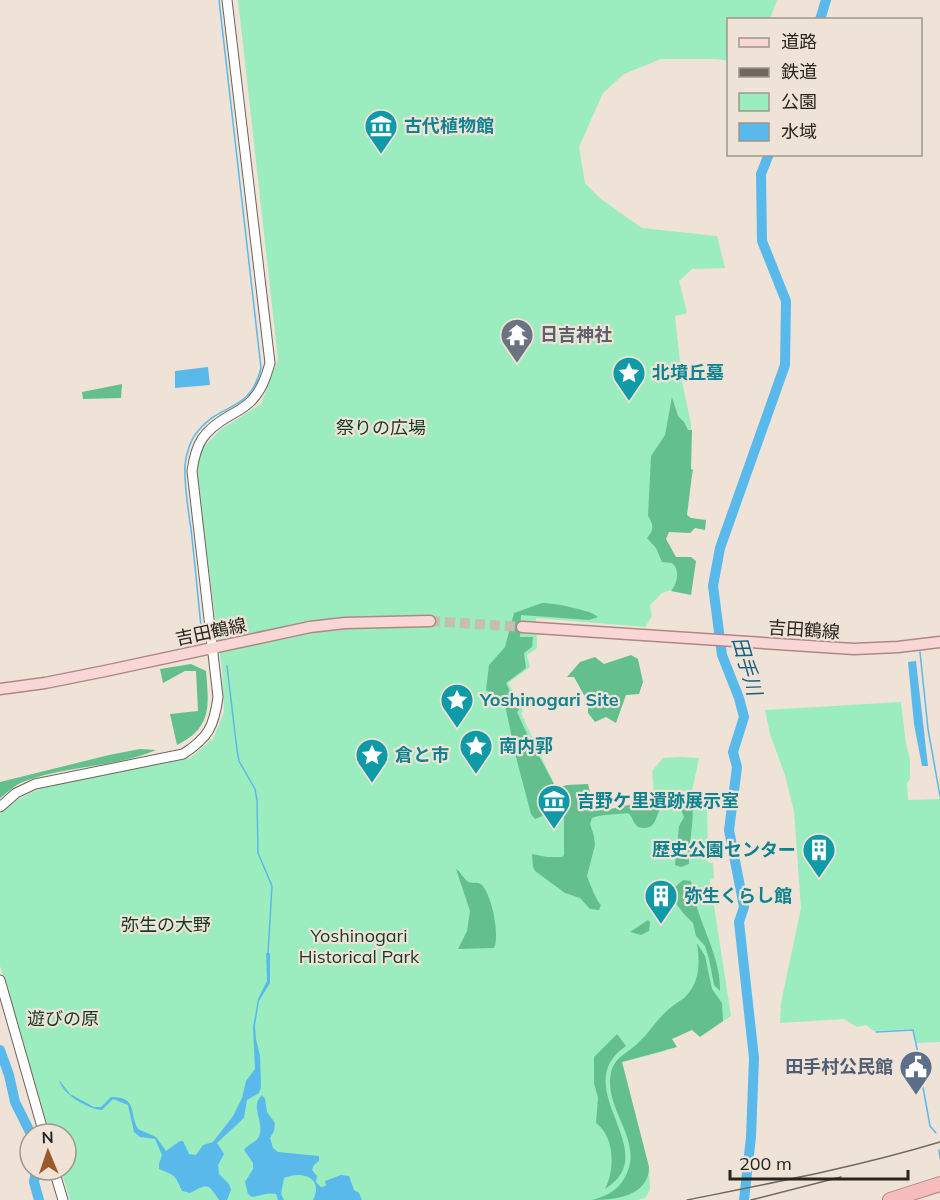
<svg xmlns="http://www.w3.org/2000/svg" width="940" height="1200" viewBox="0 0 940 1200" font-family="Mulish,'Noto Sans JP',sans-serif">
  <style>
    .green { fill: #9becbe }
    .forest { fill: #64bf8e }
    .water { fill: #5ab9eb }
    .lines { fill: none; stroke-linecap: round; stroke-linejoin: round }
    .stream { stroke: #5ab9eb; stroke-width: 1.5 }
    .river { stroke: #5ab9eb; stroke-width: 10 }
    .major-tunnel { stroke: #c7bdb2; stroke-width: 10; stroke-dasharray: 10 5; stroke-linecap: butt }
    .minor-casing { stroke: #6d6358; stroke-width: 11 }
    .major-casing { stroke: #ae8785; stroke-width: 13 }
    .highway-casing { stroke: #ae8785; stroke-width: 16 }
    .minor { stroke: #fff; stroke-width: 9 }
    .major { stroke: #fad7d7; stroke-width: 10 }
    .highway { stroke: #f6bcbc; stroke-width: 14 }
    .rail { stroke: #6f6861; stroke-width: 1.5 }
    .labels { text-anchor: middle; stroke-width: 4.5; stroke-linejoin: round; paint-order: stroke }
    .culture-label { font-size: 18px; font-weight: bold; fill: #0d838f; stroke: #efe3d7; text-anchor: start }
    .worship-label { font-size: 18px; font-weight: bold; fill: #5b616d; stroke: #efe3d7; text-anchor: start }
    .park-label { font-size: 18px; fill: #143b27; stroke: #efe3d7 }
    .street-label { font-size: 18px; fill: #28241f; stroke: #efe3d7 }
    .service-label { font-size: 18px; font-weight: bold; fill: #4e5e75; stroke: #efe3d7; text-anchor: end }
    .water-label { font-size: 20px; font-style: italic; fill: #175f81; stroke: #efe3d7 }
  </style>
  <rect width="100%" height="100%" fill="#efe3d7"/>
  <!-- green -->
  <path class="green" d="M238,0H777L770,19L728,20V61L717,59H661L624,74L603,93L579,147L585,183L601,199L642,228L717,236L725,268L692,269L679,281L687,313L675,316L682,381L691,424L686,516L664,537L666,549L681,564L679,587L662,593L650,605L652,616L645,627L536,618L537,648L527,655L530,667L508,683L523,711L521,713L556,788L590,809L606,810L665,797H707L708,862L713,863L714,878L710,880L731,1016L706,1033L696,1025L666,1038V1051L622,1062L649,1167L650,1190L645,1198L637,1200H70L61,1170H66V1134H50L0,966V814C15,799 32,791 52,785L190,758L213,739L224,712L222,670L196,471L203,448L220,430L261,404L278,359Z
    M901,702L906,744L910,759V779L907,783L908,800L940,799V1042L917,1043L913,1029L874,1031L866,1025L857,1027L844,1019L780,1023L781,1003L801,908L794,811L785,775L770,734L765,710Z
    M681,757L699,758L692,791L654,792L652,771L663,758Z"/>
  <!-- forest -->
  <path class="forest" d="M122,384L121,398L83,399L82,392Z
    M672,397L678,416L684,422L688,430H692L691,469L693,470L692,475L687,515L691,518L706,520L705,530L695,528L690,533L669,532L666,539L676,557H691L696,561L691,595L671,591C677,583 679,575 675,566L672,563L662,562L656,548L647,538C654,530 654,525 648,516L651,456L665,435Z
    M542,603C554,603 591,610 598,617L589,620L521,615L520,637H533L532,647L524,653L526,668L506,683L519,710L517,712C528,738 543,762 556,788L567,785L588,784C591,796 593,807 606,810L665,797L688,796L691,797C696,820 688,842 689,864L681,867L675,865L679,826L684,817L680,807C651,795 663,828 645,828C642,828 638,828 636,825C632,821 633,817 628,813C620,814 597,815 592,818L590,824L594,836L595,845L587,876C589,882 597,902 601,905L599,910L590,909L580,898L565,893L535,871L533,867L532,854L547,857H562L564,855V816L547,814L535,819L531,814L517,761L506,710L503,702L486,690L489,665L505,647L514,613Z
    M631,655L638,659L643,682L639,694L626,695L616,723L606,717L595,722L588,713V698L584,695L574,677H567L580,662L595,657L604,664Z
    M191,664L206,671C209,706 212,728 177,745L170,714L198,711L196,671H185L163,683L160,669Z
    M140,749L156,750C114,768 66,765 23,782C15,785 7,793 0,798V782L109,755Z
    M456,869C461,872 464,880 469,882C475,884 477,881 482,885C492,896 500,935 494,948L458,949L467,931L470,911Z
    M683,880L691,881C695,919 721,953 720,991L714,985L709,959L705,946L696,936L693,923L684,914L671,897L673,889Z
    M648,920L650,922L649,931L641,935L630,932Z
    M697,943L705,956L712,989L722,1003L723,1021L700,1037L692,1030L672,1039L677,1047L622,1062L649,1167C649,1196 615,1200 592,1200C604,1197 615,1192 622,1182C649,1143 603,1112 611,1073C614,1057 628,1053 638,1043C649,1033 657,1019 669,1009C673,1005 679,1002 684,998C700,983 700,964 697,943Z
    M617,1034L626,1046C565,1087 666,1152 605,1189C615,1170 615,1137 596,1123L598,1098L594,1083V1057Z"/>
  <!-- water -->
  <path class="water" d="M208,367L210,385L175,388V371Z
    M916,661L928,766H922L914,724L908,662Z
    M266,953H270V983L259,1001L255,1026L256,1039L260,1056L261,1087L259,1093L247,1100L244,1118L217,1143L224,1154L218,1165L219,1174L229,1184L231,1190L227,1200H219C207,1182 208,1184 190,1193L182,1191C175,1174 175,1176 159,1169V1164L162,1155L155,1139L140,1137L134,1132L128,1105L113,1099L102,1110C88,1109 63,1095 59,1080L70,1094L94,1107H101L111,1097C138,1097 129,1113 138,1129L156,1137L166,1151L180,1141H183L189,1154L196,1155L203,1145L213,1142L233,1116L242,1098L246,1081L255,1069L253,1027L258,999L267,981Z
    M262,1095L265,1099L267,1112L275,1123L274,1131L270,1138L273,1148L278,1152L319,1156V1161L314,1165L312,1170L317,1176L316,1182L321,1187L326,1186L325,1181L341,1175L349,1176L354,1190L359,1193L362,1200H313C324,1178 303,1170 284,1178L281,1194L284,1200H278L276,1194C267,1192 261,1196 252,1197L248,1194L245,1182L253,1169V1163L244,1150C249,1143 258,1143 260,1133C263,1120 250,1106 262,1095Z"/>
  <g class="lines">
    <!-- stream -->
    <path class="stream" d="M202,635C198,599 195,564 191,529C188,508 184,486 185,465C186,453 191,439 198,431C221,402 250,413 261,368L219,0
      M920,652L928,729L940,796
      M227,666L237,750L239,761L255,789L257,800L258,853L272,886L268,953
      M876,1032L913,1030L921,1067
      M921,1076L930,1126L936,1133
      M939,1150L940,1158"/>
    <!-- river -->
    <path class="river" d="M820,20L826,0
      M0,1050L9,1075L15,1102L31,1134
      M36,1170L34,1182L39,1200
      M744,1200L751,1137L754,1058L739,922L744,907L729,830L737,767L733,752L744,717L739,698L722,655L713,586L720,548L785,365L786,301L762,241L761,174L769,154"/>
    <!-- major-tunnel -->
    <path class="major-tunnel" d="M430,621L522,627"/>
    <!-- minor casing -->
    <g class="minor-casing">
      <path id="minor" d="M0,807L16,793L35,784L183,754C208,738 214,727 218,697L192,471C196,443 203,431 229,416C236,412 246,407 252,400C262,389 266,377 270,363L227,0
        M0,980L44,1134
        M54,1170L63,1200"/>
    </g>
    <!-- major casing -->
    <g class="major-casing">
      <path id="major" d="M522,627L854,649L898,647L940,642
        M0,689L45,683L105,671L310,627L345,623L430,621"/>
    </g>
    <!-- highway casing -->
    <g class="highway-casing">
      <path id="highway" d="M890,1200L940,1184"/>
    </g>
    <!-- minor -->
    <use href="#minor" class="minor"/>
    <!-- major -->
    <use href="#major" class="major"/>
    <!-- highway -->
    <use href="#highway" class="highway"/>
    <!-- rail -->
    <path class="rail" d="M687,1200C772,1183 857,1167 940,1142
      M751,1200L841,1177"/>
  </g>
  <!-- icons -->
  <defs>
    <g id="museum-pin" transform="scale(1.725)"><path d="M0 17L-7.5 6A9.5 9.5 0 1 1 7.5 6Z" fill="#0f9aa8" stroke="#efe3d7"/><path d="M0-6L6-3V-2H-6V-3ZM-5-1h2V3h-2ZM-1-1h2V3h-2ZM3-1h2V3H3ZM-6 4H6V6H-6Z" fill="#fff"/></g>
    <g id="temple-pin" transform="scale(1.725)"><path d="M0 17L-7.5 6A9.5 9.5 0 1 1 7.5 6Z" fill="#6b7280" stroke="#efe3d7"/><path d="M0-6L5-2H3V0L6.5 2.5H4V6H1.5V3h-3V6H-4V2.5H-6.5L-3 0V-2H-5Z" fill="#fff"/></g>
    <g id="sight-pin" transform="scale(1.725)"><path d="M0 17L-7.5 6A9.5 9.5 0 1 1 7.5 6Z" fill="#0f9aa8" stroke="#efe3d7"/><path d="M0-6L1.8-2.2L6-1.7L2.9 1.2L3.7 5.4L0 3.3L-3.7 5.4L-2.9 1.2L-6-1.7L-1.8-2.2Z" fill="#fff"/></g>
    <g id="building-pin" transform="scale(1.725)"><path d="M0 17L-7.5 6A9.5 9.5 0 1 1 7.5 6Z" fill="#0f9aa8" stroke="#efe3d7"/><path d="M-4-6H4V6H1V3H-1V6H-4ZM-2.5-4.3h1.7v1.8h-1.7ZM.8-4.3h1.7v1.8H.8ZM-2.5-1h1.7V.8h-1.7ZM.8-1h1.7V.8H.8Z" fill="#fff"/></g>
    <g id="civic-pin" transform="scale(1.725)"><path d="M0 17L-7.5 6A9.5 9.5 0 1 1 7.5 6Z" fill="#5c6f8a" stroke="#efe3d7"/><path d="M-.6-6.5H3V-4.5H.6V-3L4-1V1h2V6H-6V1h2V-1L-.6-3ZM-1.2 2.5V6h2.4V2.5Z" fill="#fff"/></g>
  </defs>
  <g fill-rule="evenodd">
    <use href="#museum-pin" x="381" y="126"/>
    <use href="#temple-pin" x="517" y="335"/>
    <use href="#sight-pin" x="629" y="373"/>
    <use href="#sight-pin" x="457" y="700"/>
    <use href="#sight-pin" x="476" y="746"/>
    <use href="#sight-pin" x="372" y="755"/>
    <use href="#museum-pin" x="554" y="801"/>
    <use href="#building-pin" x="819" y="850"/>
    <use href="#building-pin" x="661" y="896"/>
    <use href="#civic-pin" x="916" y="1067"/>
  </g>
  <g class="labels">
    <!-- culture labels -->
    <g class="culture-label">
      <text x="404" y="132">古代植物館</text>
      <text x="652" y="379">北墳丘墓</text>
      <text x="480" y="706">Yoshinogari Site</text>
      <text x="499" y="752">南内郭</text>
      <text x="395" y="761">倉と市</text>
      <text x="577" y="807">吉野ケ里遺跡展示室</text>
      <text x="796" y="856" text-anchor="end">歴史公園センター</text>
      <text x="684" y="902">弥生くらし館</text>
    </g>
    <!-- worship labels -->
    <g class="worship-label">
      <text x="540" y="341">日吉神社</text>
    </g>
    <!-- park labels -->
    <g class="park-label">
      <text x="381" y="434">祭りの広場</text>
      <text x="166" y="931">弥生の大野</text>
      <text x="359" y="942">Yoshinogari<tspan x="359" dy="21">Historical Park</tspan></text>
      <text x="63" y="1025">遊びの原</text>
    </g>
    <!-- street labels -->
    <g class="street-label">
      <text transform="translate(804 630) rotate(4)" y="6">吉田鶴線</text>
      <text transform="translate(211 632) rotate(-12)" y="6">吉田鶴線</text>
    </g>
    <!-- service labels -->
    <g class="service-label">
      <text x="893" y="1073">田手村公民館</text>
    </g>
    <!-- water labels -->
    <g class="water-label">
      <text transform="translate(747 666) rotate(74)" y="7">田手川</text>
    </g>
  </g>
  <!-- legend -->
  <rect x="727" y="18" width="195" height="138" fill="#efe3d7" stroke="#9f978d" stroke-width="1.5"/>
  <rect x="739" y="38" width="30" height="9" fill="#fad7d7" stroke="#9f978d" stroke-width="1.5"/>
  <text x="781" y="48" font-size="18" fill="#28241f">道路</text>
  <rect x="739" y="68" width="30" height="9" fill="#6f6861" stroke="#9f978d" stroke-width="1.5"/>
  <text x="781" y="78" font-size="18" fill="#28241f">鉄道</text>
  <rect x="739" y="93" width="30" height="18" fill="#9becbe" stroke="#9f978d" stroke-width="1.5"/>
  <text x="781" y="108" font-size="18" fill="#28241f">公園</text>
  <rect x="739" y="123" width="30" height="18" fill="#5ab9eb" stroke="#9f978d" stroke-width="1.5"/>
  <text x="781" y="138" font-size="18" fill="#28241f">水域</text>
  <!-- north arrow -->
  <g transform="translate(48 1152) rotate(358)"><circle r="28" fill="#efe3d7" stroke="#9f978d" stroke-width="1.5"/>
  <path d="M0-4.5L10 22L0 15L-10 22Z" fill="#9d5a29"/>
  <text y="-9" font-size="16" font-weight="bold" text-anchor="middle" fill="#28241f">N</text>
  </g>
  <!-- scale -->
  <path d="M730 1170v9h178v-9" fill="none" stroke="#28241f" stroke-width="3"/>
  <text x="739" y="1170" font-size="18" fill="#28241f" stroke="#efe3d7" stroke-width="4.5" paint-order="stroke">200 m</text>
</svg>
